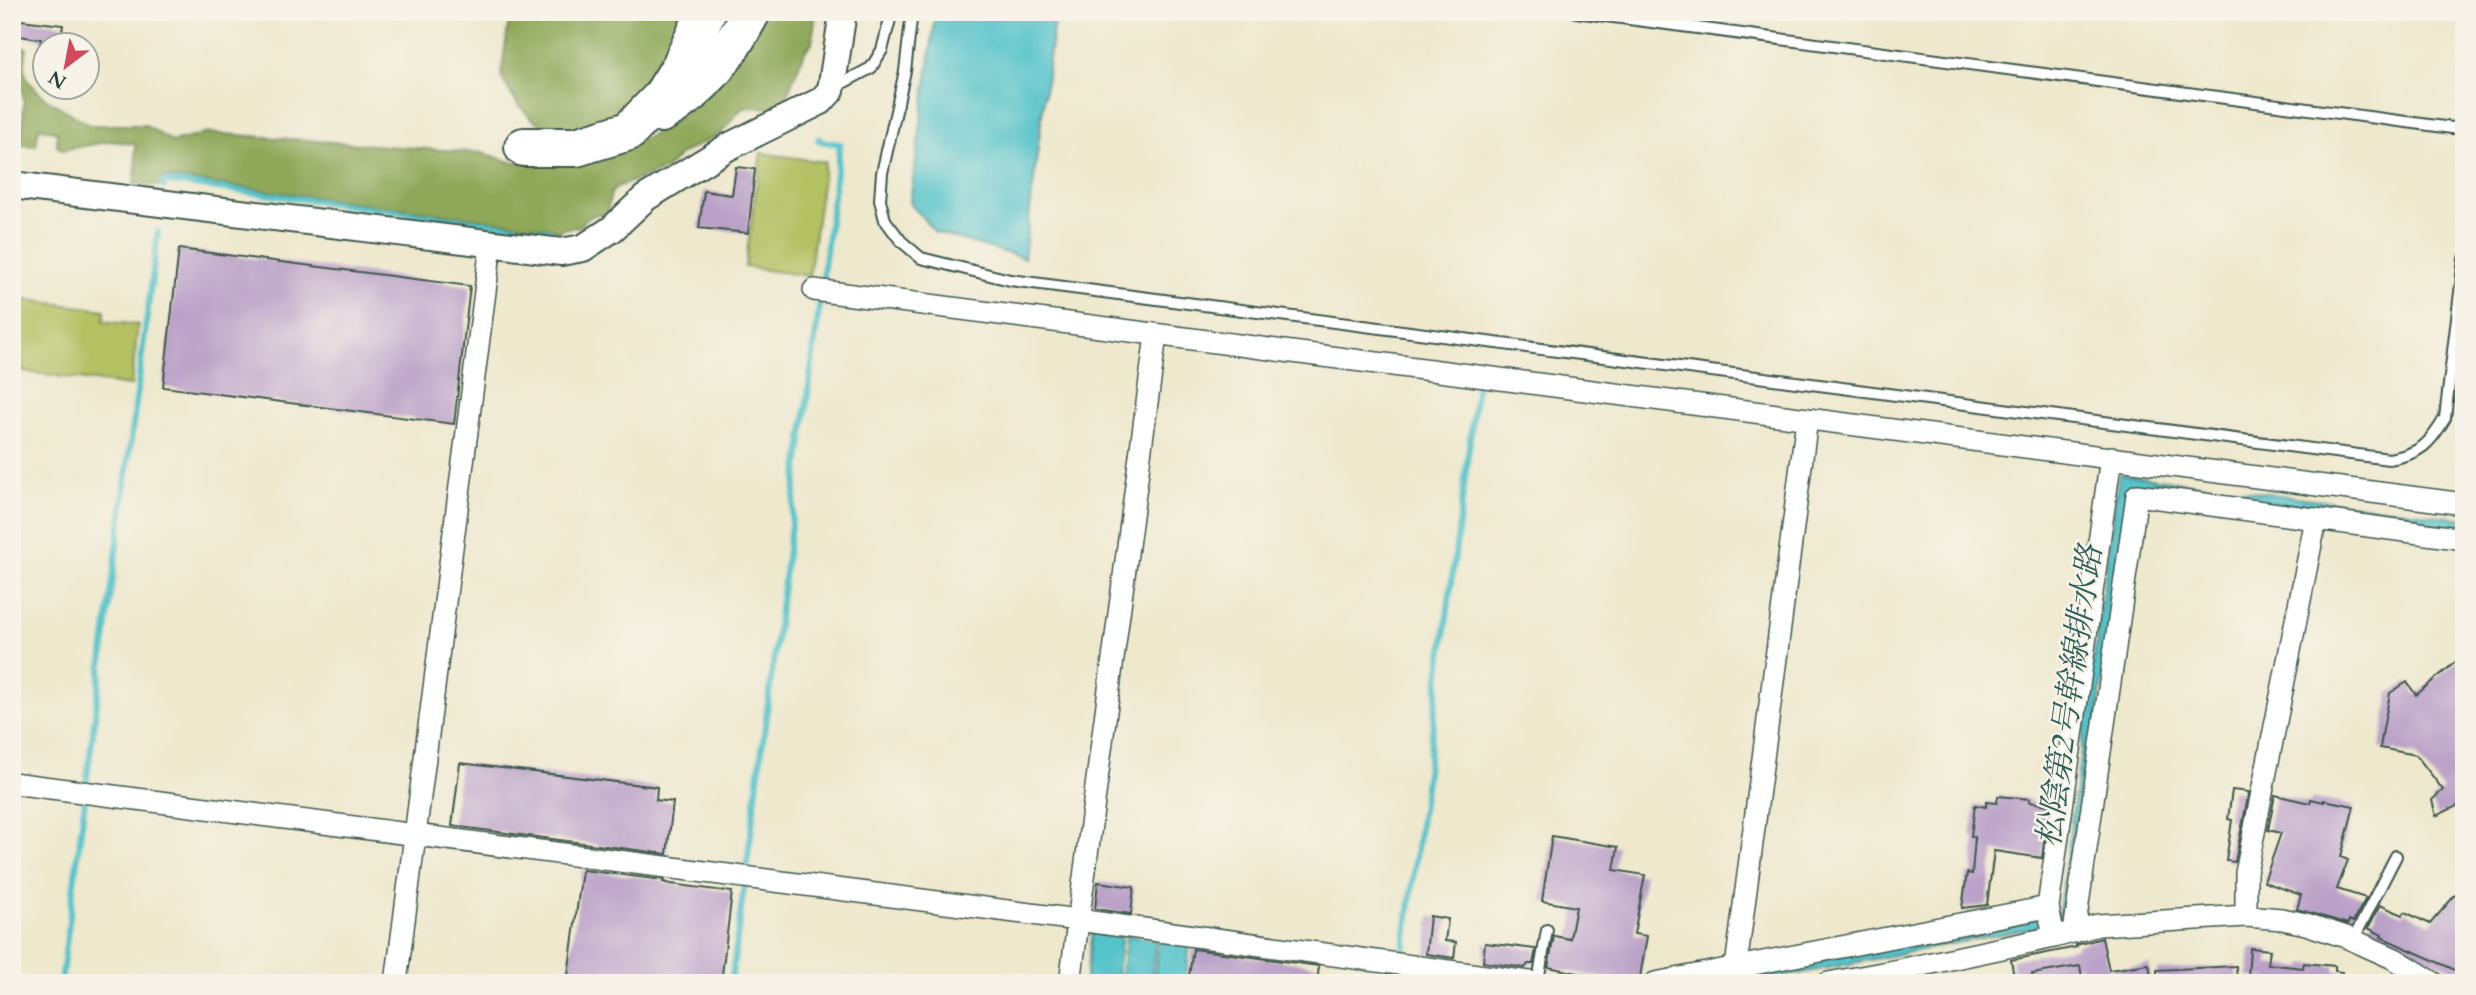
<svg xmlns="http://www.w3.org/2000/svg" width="2476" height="995" viewBox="0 0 2476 995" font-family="Cardo,'Noto Serif JP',serif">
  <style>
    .green { fill: #b3c163; stroke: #697f4c; stroke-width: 2 }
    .forest { fill: #8ea759; stroke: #567246; stroke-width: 2 }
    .water { fill: #55c3ca; stroke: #3a807f; stroke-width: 2 }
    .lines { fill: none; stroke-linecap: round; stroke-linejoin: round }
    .stream { stroke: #55c3ca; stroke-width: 6 }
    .building { fill: #baa1c8 }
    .service-casing { stroke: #3e574b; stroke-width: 14 }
    .minor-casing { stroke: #3e574b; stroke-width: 24 }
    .tertiary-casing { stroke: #3e574b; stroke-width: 30 }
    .motorway-casing { stroke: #3e574b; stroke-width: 42 }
    .service { stroke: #fff; stroke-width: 10 }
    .minor { stroke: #fff; stroke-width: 21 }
    .tertiary { stroke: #fff; stroke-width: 26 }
    .motorway { stroke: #fff; stroke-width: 38 }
    .labels { text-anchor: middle; stroke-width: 5; stroke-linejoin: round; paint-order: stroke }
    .water-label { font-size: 32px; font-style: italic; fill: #2c5e5a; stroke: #f7f3e8 }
  </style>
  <rect width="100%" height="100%" fill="#f7f3e8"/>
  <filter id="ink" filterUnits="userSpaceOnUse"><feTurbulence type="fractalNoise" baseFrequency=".0143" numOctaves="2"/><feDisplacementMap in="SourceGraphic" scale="14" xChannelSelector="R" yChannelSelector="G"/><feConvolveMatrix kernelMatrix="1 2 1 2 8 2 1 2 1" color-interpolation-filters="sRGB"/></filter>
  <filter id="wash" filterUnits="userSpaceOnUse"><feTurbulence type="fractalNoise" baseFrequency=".00686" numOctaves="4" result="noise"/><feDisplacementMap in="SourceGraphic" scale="28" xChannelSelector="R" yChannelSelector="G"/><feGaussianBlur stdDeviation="1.57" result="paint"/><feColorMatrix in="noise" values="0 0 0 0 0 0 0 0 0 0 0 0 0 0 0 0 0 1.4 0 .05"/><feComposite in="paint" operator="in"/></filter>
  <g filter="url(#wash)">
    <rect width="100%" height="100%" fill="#eee8cd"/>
    <!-- green -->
    <path class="green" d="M761,153L825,162L809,276L745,267Z
      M12,298L105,310L104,321L138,325L131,386L12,370Z"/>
    <!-- forest -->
    <path class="forest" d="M510,12H693L667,65L618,115L572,129L547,128L531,118L516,102L501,77Z
      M762,12H816L812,43L805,51L784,102L776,108L749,107L741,109L721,133L681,154L665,170L619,186L611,193L607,213L600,215L596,214L584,220L581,226L562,229L559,233L555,229L162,177L161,186L134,184L136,168L135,144L112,141L62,150L57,146V132L39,127L36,146L21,145L24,102L21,85L12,68V45L27,48L24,69L28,81L45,98L90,125H145L173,142L208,133L483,153L511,162L582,159L623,148L656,133L686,112Z"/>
    <!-- water -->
    <path class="water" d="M936,12H1055L1024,258L935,232L910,203Z
      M2119,474L2464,519V529L2130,485L2068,921L1751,983H1696L2059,913Z
      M1092,930L1122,935L1116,983H1085Z
      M1127,935L1156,940L1151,983H1120Z
      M1159,940L1190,944L1185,983H1154Z"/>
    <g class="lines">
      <!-- stream -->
      <path class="stream" d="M819,138L818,141L840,144L822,282
        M164,187V181L552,232
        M86,786L158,232
        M746,872L820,301
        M1403,957L1477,385
        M61,983L85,800
        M731,983L744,887
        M1400,983L1401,970"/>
    </g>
    <g id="blocks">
      <!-- building -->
      <path class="building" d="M12,19L63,25L60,46H40L41,39L12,35Z
        M736,167L755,169L748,233L699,228L704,191L732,195Z
        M179,249L470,286L454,424L163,387Z
        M2464,655V801L2457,806L2436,816L2432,800L2443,790L2416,755L2380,748L2383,729L2390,693L2407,682L2416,695Z
        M460,763L657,787L656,800L673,802L667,854L452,826Z
        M2232,790L2249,792L2235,862L2226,861L2232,820L2228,819Z
        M2275,795L2310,803L2311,799L2324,802V800L2354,806L2341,857L2348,860L2337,889L2366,898L2353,922L2349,920L2348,924L2297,909L2301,895L2264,882L2281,833L2268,830Z
        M1998,796L2030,799L2029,802L2049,805L2042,858L1994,851L1987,905L1962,908L1967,873L1972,874L1975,837L1971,836L1975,805L1986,807V802L1997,803Z
        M1552,836L1618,847L1614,870L1645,875L1634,934L1647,936L1639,983H1628L1548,967L1554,936L1570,939L1576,907L1542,901Z
        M582,870L664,880L663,882L671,884L732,892L721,983H567Z
        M1098,882L1134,887L1131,914L1095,909Z
        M2455,895L2464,901V974L2381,937L2382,935L2368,928L2380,905L2403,915L2405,912L2430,924Z
        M1430,916L1448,919L1445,941L1456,942L1454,958L1426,954Z
        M2102,938L2109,970L2149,964L2152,983H2083L2080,966L2032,974L2034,983H2015L2011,960L2077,947L2076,945Z
        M1485,943L1536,949L1533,964H1528L1525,968L1483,962Z
        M2250,948L2270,950L2268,964L2303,968L2304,963L2335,966V971L2342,972L2341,983H2269V979L2248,977Z
        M1193,949L1319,966L1317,983H1298L1299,981L1263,976L1262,983H1188Z
        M2236,966L2237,983H2157V970Z"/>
    </g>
  </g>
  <g filter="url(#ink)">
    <use href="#blocks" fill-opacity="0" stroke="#3e574b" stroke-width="2"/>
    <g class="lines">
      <!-- service casing -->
      <g class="service-casing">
        <path id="service" d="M912,12L905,71L882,173L880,200L885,220L901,241L921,258L1010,280L2389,459C2420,454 2430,444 2445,418L2464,259
          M1576,12L2452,128L2464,126
          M833,88L871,68L882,50L892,12
          M2353,940L2396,856
          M1538,981L1547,930"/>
      </g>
      <!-- minor casing -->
      <g class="minor-casing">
        <path id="minor" d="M814,290L2464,504
          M12,783L1078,920L1537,983
          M2246,916V873L2316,519
          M2074,932L2137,495L2464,539
          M2054,937L2048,907L2111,457
          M396,983L491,245
          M1070,983L1156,335
          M1655,983L2048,907
          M1738,983L1736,967L1807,419
          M1828,983L1899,970L2054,937L2098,925L2246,916L2282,919L2306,924L2346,937L2395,959L2434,983"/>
      </g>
      <!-- tertiary casing -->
      <g class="tertiary-casing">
        <path id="tertiary" d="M12,185L561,252L583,248L612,229L645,198L728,147L821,101L831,90L843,12"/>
      </g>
      <!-- motorway casing -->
      <g class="motorway-casing">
        <path id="motorway" d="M661,113C703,90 729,54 751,12
          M524,147H576L629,131L661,98L681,66L706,12"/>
      </g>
      <!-- service -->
      <use href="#service" class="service"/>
      <!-- minor -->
      <use href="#minor" class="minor"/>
      <!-- tertiary -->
      <use href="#tertiary" class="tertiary"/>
      <!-- motorway -->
      <use href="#motorway" class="motorway"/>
    </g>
  </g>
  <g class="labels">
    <!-- water labels -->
    <g class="water-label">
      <text transform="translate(2069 696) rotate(-82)" y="11">松陰第2号幹線排水路</text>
    </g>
  </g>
  <!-- margin -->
  <rect width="2476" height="995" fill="none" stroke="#f7f3e8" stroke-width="42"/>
  <!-- north arrow -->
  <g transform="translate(66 66) rotate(212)"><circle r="33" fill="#f7f3e8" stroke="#a1aaa0" stroke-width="2"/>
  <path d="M0-5L12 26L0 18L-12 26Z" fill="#d1495b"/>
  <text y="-10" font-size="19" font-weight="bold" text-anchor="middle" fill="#1f3d34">N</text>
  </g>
</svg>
